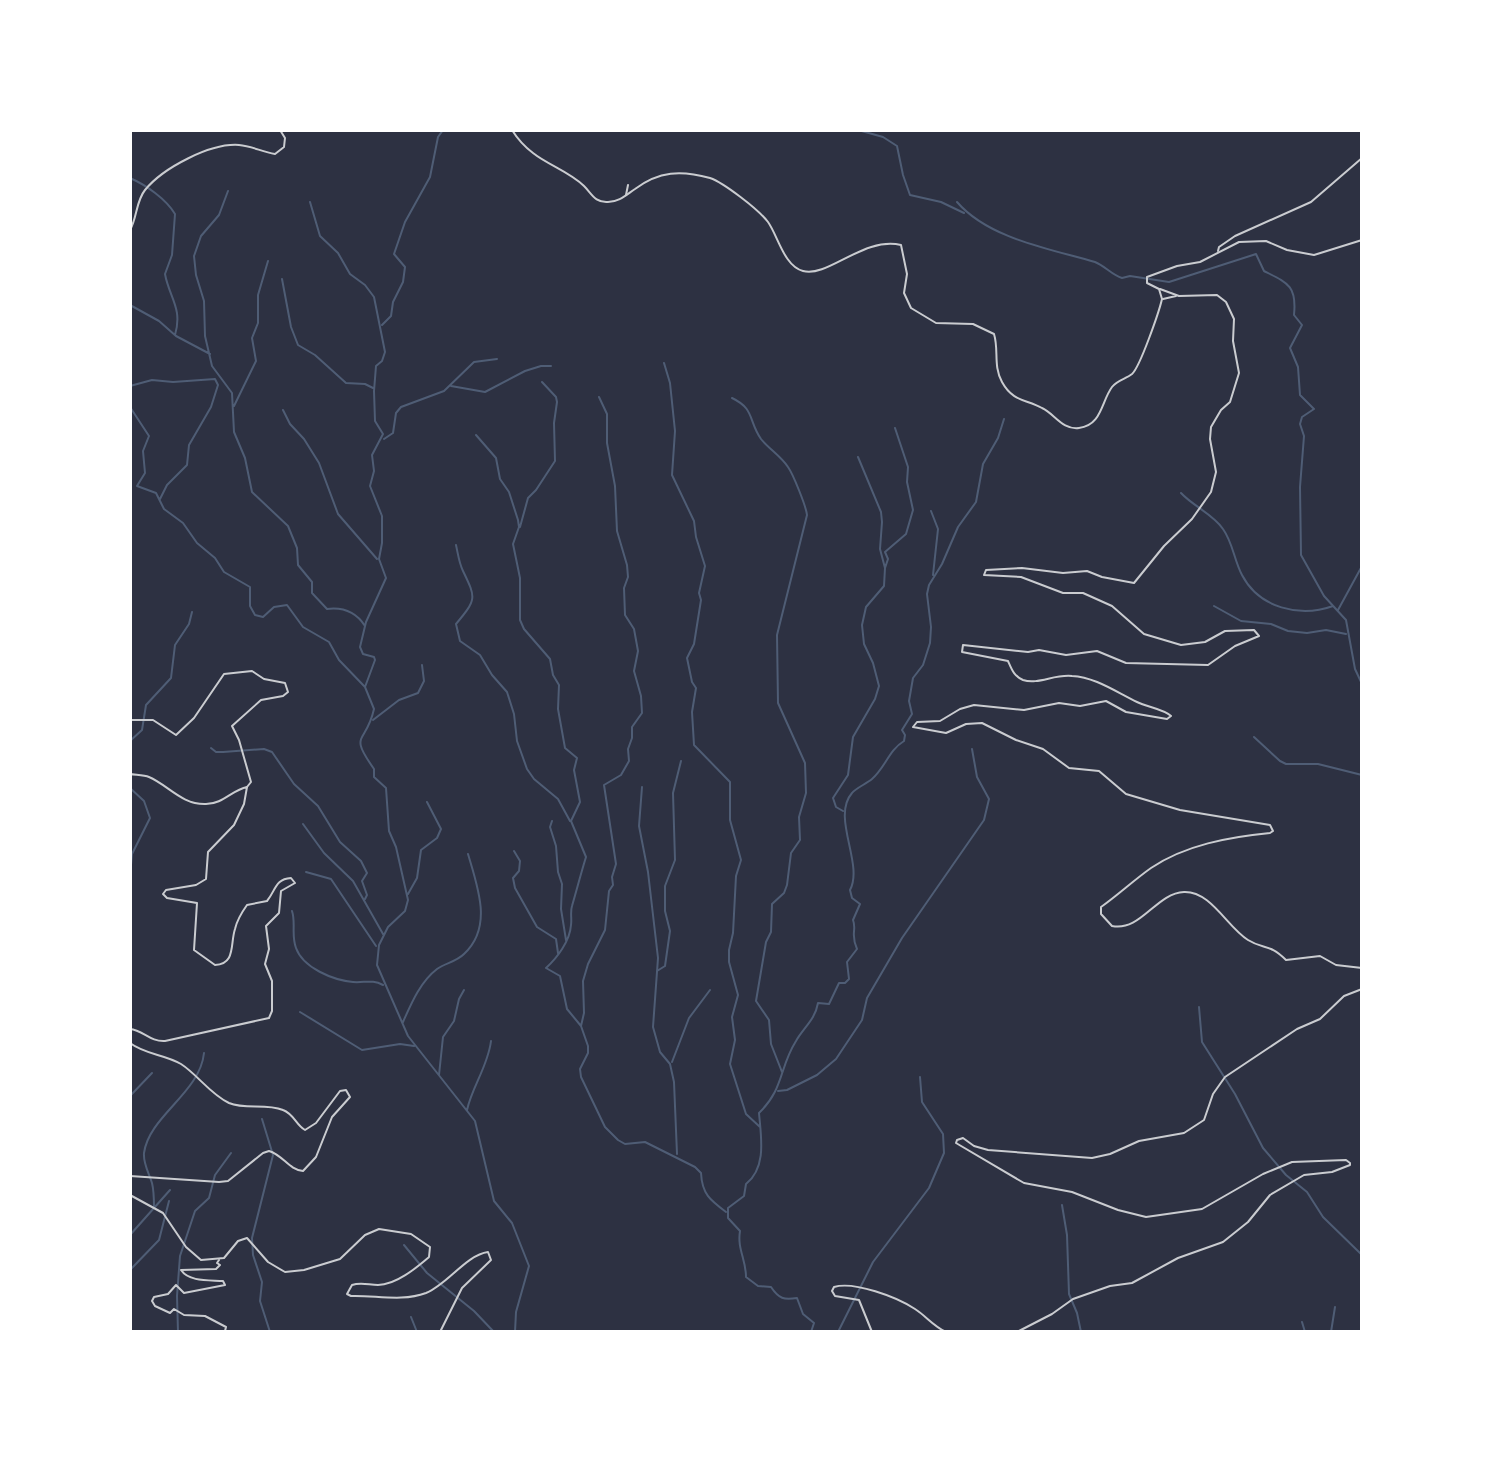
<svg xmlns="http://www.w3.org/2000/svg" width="1492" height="1462" viewBox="0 0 1492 1462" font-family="'Open Sans',sans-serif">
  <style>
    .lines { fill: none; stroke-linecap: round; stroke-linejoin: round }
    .stream { stroke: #4f5d75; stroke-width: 2 }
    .minor { stroke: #caccd0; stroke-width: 2 }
    .tertiary { stroke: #caccd0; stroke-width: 2 }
  </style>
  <rect width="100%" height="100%" fill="#2d3142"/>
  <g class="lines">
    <!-- stream -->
    <path class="stream" d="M858,130L883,137L897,146L903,175L910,195L941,202L964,213
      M130,178C146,185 166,199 175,214L172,255L165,274C169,297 183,308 175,335
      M228,191L219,215L201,236L194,256L196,275L204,301L205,336L212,366L232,393L234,432L245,458L252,492L288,526L297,548L298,565L312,582V593L327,609C343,607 356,612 365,626
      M310,202L320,236L338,253L350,274L365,285L374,297L385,352L382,361L376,366L374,391L375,421L383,434L372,455L374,471L370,486L382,516V543L379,559L386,578L366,622L360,647L363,654L374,657L375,660L365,687L374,709C366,745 348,732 374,769V777L386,788L389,831L396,847L408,900L405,911L388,927L379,945L377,965L408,1036L475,1121L494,1201L512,1223L529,1266L516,1312L515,1332
      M957,202C989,239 1051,249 1095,262C1105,266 1112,275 1122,278L1130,276L1169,282L1256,254L1264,271C1288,283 1297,286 1294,315L1302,325L1290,348L1298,367L1300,395L1314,409L1302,417L1300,424L1304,436L1300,487L1301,555L1324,596L1346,620L1355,669L1362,684
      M282,279L291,327L298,345L315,355L346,383L365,384L373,388
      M130,305L159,321L176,336L210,354
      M382,325L391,316L393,302L403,282L405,267L394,254L405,222L430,177L438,137L443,130
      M664,363L670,383L675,431L672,475L694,521L696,537L705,566L699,593L701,600L694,644L687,658L692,682L696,688L692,712L694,745L730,782V820L741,860L736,876L733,933L729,950V962L738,995L732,1017L735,1040L730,1064L746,1114L760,1127
      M130,386L152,380L173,382L215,379L218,385L211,407L189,445L187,465L167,485L160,499
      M451,386L485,392L525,371L541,366H551
      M732,398C755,409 748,420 761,439C769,449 781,456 788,467C793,474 806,506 807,515L777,635L778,703L805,763L806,793L799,817L800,840L791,853L787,885L784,893L772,904L771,932L766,942L756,1001L769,1020L771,1044L782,1072
      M234,406L256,361L252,338L258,323V295L268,261
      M130,407L149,436L143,451L145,473L137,486L156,493L164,509L183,523L197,543L215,558L224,572L250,587V606L255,615L263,617L274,607L287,605L303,627L329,642L339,660L365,687
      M283,410L290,424L304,439L319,463L338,514L377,559
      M476,435L496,458L500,479L509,492L518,520L519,527L513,544L520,578V620L524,629L550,659L553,675L559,685L558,709L565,748L577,758L574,770L580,802L571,821L586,857C581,873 577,889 572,906C570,912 572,919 571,925C570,941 557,958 546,968L560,976L567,1009L581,1026L588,1046V1053L580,1069L581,1077L605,1127L618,1140L625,1144L645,1142L695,1167L701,1173C702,1194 710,1200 726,1212
      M384,439L393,433L396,413L401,407L444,391L474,362L497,359
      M1181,493C1193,506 1214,515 1223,529C1233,543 1234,560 1242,575C1259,608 1300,618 1333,606
      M931,511L938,529L933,575
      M520,527L528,498L536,490L555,461L554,423L557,402L556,397L542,382
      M456,545C458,554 459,563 463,571C476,598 477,599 456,624L460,641L480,655L492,675L507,692L514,714L517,741L527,769L534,779L558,799L570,821
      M885,568L888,559L885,552L906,534L913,510L907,482L908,467L895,428
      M130,584V599
      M1214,606L1241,621L1271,624L1288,631L1307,633L1326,630L1346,634
      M1338,610L1362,566
      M373,720L399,700L418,693L424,681L422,665
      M1254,737L1280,761L1286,764H1318L1362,775
      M130,741L142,730L146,705L171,678L175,645L189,624L192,612
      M211,748L216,752H223L264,749L272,752L294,784L318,806L340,842L361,861L367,873L362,881L367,895L365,899
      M642,787L639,826L648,872L658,958L653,1027L660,1052L670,1064L674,1082L677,1154
      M130,788L144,801L150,818L132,854L130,876
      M843,811L836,807L833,798L848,775L853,737L875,699L879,686L873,663L864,644L862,625L866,607L884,586L885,568L880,549L882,522L881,512L858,457
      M552,821L550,827L556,846L558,872L562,884L561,909L566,940
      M303,824L324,853L353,881L383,934
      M514,851L520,861L519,871L513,878L515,888L537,927L556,939L558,953
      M306,872L331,879L376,946
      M408,894L417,878L421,850L437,838L441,829L427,802
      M292,911C296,923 291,935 296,948C303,968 333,980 353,982C365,983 372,979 383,985
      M657,971L665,966L670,931L665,911V886L675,860L673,793L681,761
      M1199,1007L1202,1042L1235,1094L1263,1148L1286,1175L1307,1192L1323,1217L1362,1255
      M300,1012L362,1050L400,1044L414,1046
      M403,1022C411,1004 420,982 437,969C445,963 456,962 464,954C493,927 478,888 468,854
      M581,1026L584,1013L583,981L588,964L605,930L609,891L613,885L612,877L616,864L604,785L621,775L629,761L628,749L632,738V727L642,713L641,696L634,671L638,651L634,629L625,615L624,588L628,577L627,565L617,531L615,486L607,443V414L599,397
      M672,1062L689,1018L710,990
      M439,1075L443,1037L454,1021L459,999L464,990
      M778,1091L787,1090L817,1075L836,1059L862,1020L867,998L902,938L984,820L989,799L977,777L972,749
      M130,1096L152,1073
      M467,1110C472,1087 488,1066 491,1041
      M262,1119L273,1155L252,1238L253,1255L262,1282L260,1301L270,1332
      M1062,1205L1067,1235L1069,1294L1077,1313L1081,1332
      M154,1208C154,1200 154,1191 152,1183C149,1173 143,1164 144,1153C149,1116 200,1093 204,1053
      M130,1235L170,1190
      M404,1245L427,1273L474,1311L494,1332
      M130,1270L159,1240L169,1201
      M411,1317L417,1332
      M1302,1322L1305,1332
      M338,1331V1332
      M178,1332L177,1296L180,1256L195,1211L209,1198L215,1175L231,1153
      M811,1332L814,1323L803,1314L797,1298C784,1300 779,1299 771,1287L758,1286L746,1277C746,1259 737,1249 740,1231L728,1218V1208L744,1196L746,1184C767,1167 761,1137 759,1113C784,1089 779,1068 796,1041C804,1027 815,1020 818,1003L829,1004L839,983H845L849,979L847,962L857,949C850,934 857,930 853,920L860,904L852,898L850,890C864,864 831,817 852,793C856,788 866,784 872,779C885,768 889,750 904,741L905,735L902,730L912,714L909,701L913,678L923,665L930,643L931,627L927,594L929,585L942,564L958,527L976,502L983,464L998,438L1004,419
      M838,1332L873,1262L929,1188L944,1153L943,1134L922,1102L920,1077
      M1331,1332L1335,1307"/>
    <!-- minor -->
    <path class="minor" d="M626,195L628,185
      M1218,251L1219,247L1235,236L1311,202L1362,158
      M1160,289L1179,296L1217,295L1226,302L1234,319L1233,341L1239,373L1230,402L1221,410L1211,427L1210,439L1216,472L1211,492L1192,519L1164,546L1134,583L1102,577L1087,571L1063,573L1022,568L986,570L984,575L1021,577L1063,593H1083L1112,606L1144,634L1181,645L1205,642L1225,631L1254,630L1259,636L1235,646L1208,665L1126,663L1097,651L1066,655L1039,650L1028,652L963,645L962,652L1008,661C1012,670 1014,676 1023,680C1038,685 1054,674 1072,676C1095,677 1116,692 1137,702C1147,707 1164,709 1171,716L1167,719L1126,712L1106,701L1080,706L1059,703L1024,710L974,705L960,709L940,721L917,722L913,727L946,733L966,724L982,723L1016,740L1043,749L1069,768L1099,771L1126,794L1180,810L1270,825L1273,831L1270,833C1229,837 1185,845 1151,868C1134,880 1118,895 1101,907V914L1112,926C1141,932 1156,893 1184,892C1211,891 1227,927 1248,940C1264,950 1269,943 1286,960L1320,956L1336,965L1362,968
      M1163,299L1176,296
      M130,720H153L176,735L194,718L224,674L252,671L264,679L285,683L288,692L283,696L261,700L232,726L239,740L251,782L247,787
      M219,1260L217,1263L220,1265L216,1269L181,1270C189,1282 209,1280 223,1281L225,1285L184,1293L176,1285L168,1294L154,1297L152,1301L155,1306L170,1313L174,1309L184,1315L205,1316L226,1327L225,1331L220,1332
      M872,1332L859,1300L835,1296L832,1291L834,1287C854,1281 897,1297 915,1309C926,1316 933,1326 946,1332
      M1017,1332L1052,1314L1073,1299L1110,1286L1132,1283L1178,1258L1223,1242L1248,1222L1270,1195L1304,1175L1332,1172L1350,1165V1163L1346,1160L1292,1162L1263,1174L1202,1209L1146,1217L1118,1210L1072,1192L1024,1183L956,1143L957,1140L963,1138L974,1146L988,1150L1092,1158L1110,1154L1139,1141L1184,1133L1204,1120L1213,1094L1225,1077L1297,1029L1320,1019L1344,996L1362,989"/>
    <!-- tertiary -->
    <path class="tertiary" d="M512,130C517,138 525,147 533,153C548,165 570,172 584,186C592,194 595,203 608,202C619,202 626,195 635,189C659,171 681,170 710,178C724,183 758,209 768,222C778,236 784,266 803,271C828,278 864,236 901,245L907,274L904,293L911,308L936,323L973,324L994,334C999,350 993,366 1002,382C1013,402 1026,399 1042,408C1055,414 1062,430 1079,428C1102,425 1101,402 1112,387C1117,380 1126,379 1132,374C1140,367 1159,312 1162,299L1159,289L1147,283V277L1177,266L1200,262L1239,242L1266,241L1287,250L1314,255L1362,240
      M130,230C137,218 136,201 145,190C163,168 210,143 239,145C252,146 262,152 275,154L284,147L285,138L280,130
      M130,774C136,775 144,775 149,777C168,785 182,805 206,804C223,804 232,790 247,787L244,804L234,825L208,852L206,879L196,885L166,890L163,894L167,898L197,903L194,950L215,965C236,964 230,944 235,929C237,920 242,912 247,905L267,901C276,890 275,879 291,878L295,883L281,891L279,913L266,926L269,949L265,964L272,981V1011L269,1018L165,1041C150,1042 143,1030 130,1029
      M130,1043C146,1055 164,1054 181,1064C198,1075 210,1094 229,1103C245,1110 266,1103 283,1110C294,1114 296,1125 305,1130L316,1123L340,1091L346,1090L350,1097L332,1117L316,1157L303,1171C289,1170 283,1155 269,1151L263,1153L228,1181L219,1182L130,1176
      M130,1195L163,1213L186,1247L201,1260L224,1258L238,1241L247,1238L268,1262L285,1272L304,1270L340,1259L365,1235L379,1229L411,1234L430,1247L429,1257C416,1268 396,1285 378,1285C369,1285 361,1282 352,1285L347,1294L351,1296C375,1295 402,1302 426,1293C448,1284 466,1255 488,1252L491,1260L462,1288L440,1332"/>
  </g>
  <!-- border -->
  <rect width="1492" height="1462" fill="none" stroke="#ffffff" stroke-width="264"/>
</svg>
